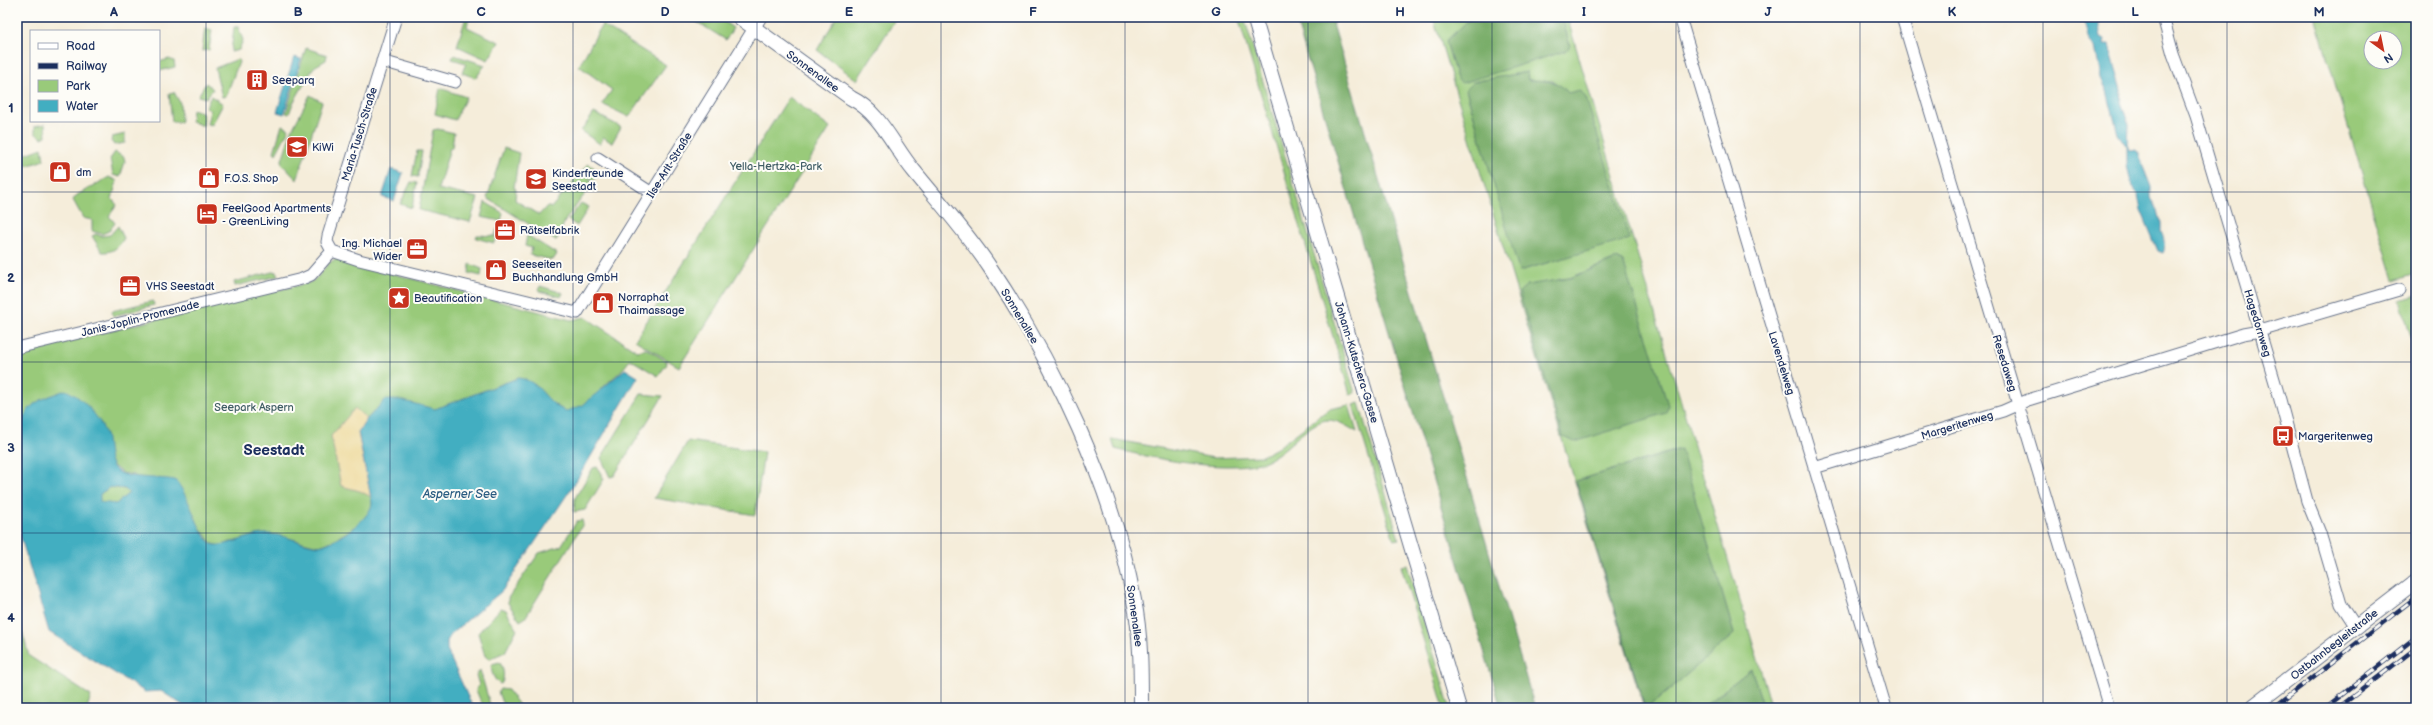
<svg xmlns="http://www.w3.org/2000/svg" width="2433" height="725" viewBox="0 0 2433 725" font-family="'Balsamiq Sans',sans-serif">
  <style>
    .green { fill: #99ca7a; stroke: #5a7c6c; fill-rule: evenodd }
    .forest { fill: #7aae6a; stroke: #4a6e64 }
    .sand { fill: #eeda9e; stroke: #84847e }
    .water { fill: #42aec1; stroke: #2e6e90; fill-rule: evenodd }
    .lines { fill: none; stroke-linecap: round; stroke-linejoin: round }
    .minor-casing { stroke: #677289; stroke-width: 13 }
    .tertiary-casing { stroke: #677289; stroke-width: 16 }
    .minor { stroke: #fff; stroke-width: 11 }
    .tertiary { stroke: #fff; stroke-width: 14 }
    .rail-casing { stroke: #1b2f5e; stroke-width: 4.5 }
    .rail { stroke: #fdfcf7; stroke-width: 3; stroke-dasharray: 9; stroke-linecap: butt }
    .grid { fill: none; stroke: #1b2f5e; stroke-width: 1; stroke-opacity: 0.55 }
    .labels { text-anchor: middle; stroke-width: 4; stroke-linejoin: round; paint-order: stroke }
    .street-label { font-size: 11px; fill: #1b2f5e; stroke: #fdfcf7 }
    .poi-label { font-size: 11px; fill: #1b2f5e; stroke: #fdfcf7; text-anchor: start }
    .park-label { font-size: 11px; fill: #415e66; stroke: #fdfcf7 }
    .water-label { font-size: 12px; font-style: italic; fill: #295b81; stroke: #fdfcf7 }
    .district-label { font-size: 15px; font-weight: bold; fill: #1b2f5e; stroke: #fdfcf7 }
    .neatline { fill: none; stroke: #1b2f5e; stroke-width: 1.5 }
    .grid-label { font-size: 13px; text-anchor: middle; font-weight: bold; fill: #1b2f5e }
  </style>
  <rect width="100%" height="100%" fill="#fdfcf7"/>
  <filter id="ink" filterUnits="userSpaceOnUse"><feTurbulence type="fractalNoise" baseFrequency=".025" numOctaves="2"/><feDisplacementMap in="SourceGraphic" scale="8" xChannelSelector="R" yChannelSelector="G"/><feConvolveMatrix kernelMatrix="1 2 1 2 8 2 1 2 1" color-interpolation-filters="sRGB"/></filter>
  <filter id="wash" filterUnits="userSpaceOnUse"><feTurbulence type="fractalNoise" baseFrequency=".012" numOctaves="4" result="noise"/><feDisplacementMap in="SourceGraphic" scale="16" xChannelSelector="R" yChannelSelector="G"/><feGaussianBlur stdDeviation="0.9" result="paint"/><feColorMatrix in="noise" values="0 0 0 0 0 0 0 0 0 0 0 0 0 0 0 0 0 1.4 0 .05"/><feComposite in="paint" operator="in"/></filter>
  <g filter="url(#wash)">
    <rect width="100%" height="100%" fill="#f5edda"/>
    <!-- green -->
    <path class="green" d="M466,17H469L467,27L499,42L488,60L457,46Z
      M689,17H718L733,28L726,40Z
      M837,17H897L857,80L817,50Z
      M1238,17H1244L1355,393L1350,394Z
      M1433,17H1472L1446,41L1457,79L1570,46L1562,17H1567L1772,708H1764L1751,669L1702,708H1648L1734,634L1680,449L1576,481L1644,708ZM1527,72L1528,80L1553,81L1568,93L1629,238L1520,271L1466,90L1473,82ZM1616,259L1623,261L1563,437L1559,279L1570,278Z
      M2315,17H2416V273L2394,280ZM2371,38H2395V62H2371Z
      M602,25L666,65L629,117L602,104L612,90L579,66Z
      M234,27H238L243,40L239,50L231,52Z
      M205,28L212,30L209,50L202,51Z
      M306,48L327,55L326,60L314,67L293,103L289,114L286,113Z
      M454,55L485,65L476,78L462,73L466,63L452,59Z
      M169,59L174,61L175,67L159,71V62Z
      M238,59L239,62L226,96L222,97L215,68Z
      M206,83L213,89L206,98L198,96Z
      M440,88L466,97L455,120L435,114Z
      M174,92L180,103L181,122H172L169,93Z
      M310,95L322,102L297,180L281,163L291,132Z
      M211,96L223,104L212,125L207,124L210,111L206,107Z
      M789,97L830,128L679,367L635,340Z
      M192,109L201,112L204,118L203,126L191,121Z
      M594,113L621,127L612,143L603,137L600,144L581,131Z
      M45,124L46,136L42,138L35,133V126Z
      M282,125L289,129L276,154L274,152Z
      M438,129L454,133L452,148H450L438,189L478,198L470,222L419,210L433,130Z
      M125,134V143L114,145L111,141L112,137Z
      M42,148L44,160L27,166L21,156Z
      M504,148L519,153L514,188L516,189L515,200L539,215L547,206L551,208L588,164L601,172L595,179L590,178L589,180L594,182L566,219L556,241L487,198Z
      M417,151H422L418,177L412,176Z
      M115,152L124,157L125,162L120,177L113,175L110,159Z
      M109,177L117,181L112,199L117,205L109,216L115,223L109,231L102,234L92,231V220L83,218L73,200L77,195Z
      M411,182L417,183L412,208L400,204Z
      M485,202L503,213L501,221L481,217Z
      M581,203L589,207L577,226L568,220Z
      M118,226L124,238C119,247 113,253 102,252L92,236L96,234L101,236L110,235Z
      M497,229L494,243L476,238L477,235L495,236Z
      M527,235L557,254L553,260L530,255L532,248L525,246Z
      M336,259L571,320L585,317L637,351L647,349L666,361L667,364L658,376L630,359C622,375 601,383 596,399C588,403 576,412 567,411C560,411 528,384 518,378L440,407V411L385,400L367,419C366,444 365,467 370,492C371,498 374,505 371,510C367,521 330,544 319,546L275,535L230,542L219,546L211,543L204,533L134,475L122,473L112,465L23,419L17,438V353L308,283C321,279 324,263 336,259Z
      M470,264L482,269L481,276L469,273Z
      M276,271L278,276L235,286L234,282Z
      M540,286L563,293L561,297L539,291Z
      M2416,295V353L2400,300Z
      M153,301L154,305L113,316L112,311Z
      M641,394L663,396L614,476L610,477L601,458Z
      M1359,403L1399,539L1394,540L1353,405Z
      M1349,405L1357,432C1348,427 1340,421 1329,420C1309,419 1284,457 1260,463C1220,472 1155,459 1115,449L1112,439L1214,458L1262,456L1277,448L1329,409Z
      M688,441L764,452L755,515L654,498Z
      M597,467L604,479L585,510L574,512L575,498L593,468Z
      M97,487L100,494L110,487L125,489L129,493L116,504L96,507Z
      M577,521L582,520L583,524L525,618L520,621L508,603V598L539,553L561,546Z
      M1407,565L1450,708H1444L1401,566Z
      M501,608L506,610L517,629L505,652L489,659L485,656L478,633Z
      M17,613L29,656L91,696L87,708H17Z
      M499,662C504,666 505,680 501,684C494,682 490,670 492,664Z
      M480,670L491,708H488L481,702L476,690L479,685L476,675Z
      M500,689L508,690L521,708H504L503,705L505,704L502,703L498,692Z"/>
    <!-- forest -->
    <path class="forest" d="M1295,17H1331L1535,708H1501Z
      M1472,17H1562L1570,46L1566,51L1462,83L1457,79L1446,41Z
      M1527,72L1528,80C1544,81 1558,79 1568,93L1580,90L1586,98L1630,239L1519,271L1466,89L1473,82Z
      M1617,259L1623,261L1668,405L1666,413L1575,442L1563,437L1519,292L1527,285L1570,278Z
      M1681,449L1734,634L1648,708H1645L1576,481Z
      M1751,669L1764,708H1702Z"/>
    <!-- sand -->
    <path class="sand" d="M355,408L367,419L358,433L371,497L360,491L341,486L331,436Z"/>
    <!-- water -->
    <path class="water" d="M2083,17H2097L2101,37L2105,39L2104,45H2109L2122,90L2121,102L2129,124L2128,144L2130,150L2137,149L2140,153V159L2151,187V198L2158,210L2161,223V232C2164,237 2166,248 2163,253L2158,251L2141,210L2138,196L2132,187L2127,165V147L2118,134L2107,91L2101,78L2095,47L2088,36Z
      M294,57L301,59L284,114L277,112Z
      M391,169L403,173L394,201L382,197Z
      M625,369L638,377L575,483L502,591L452,633L447,641V650L473,708H187L161,691L145,692L49,632L19,531L17,532C17,501 9,426 32,406C39,399 56,394 65,390C82,396 101,419 106,435C109,446 107,463 117,471C127,479 160,477 175,480C190,495 198,535 212,544C220,549 250,535 262,534C282,532 299,544 319,546C335,543 371,519 372,503L358,432L367,419L385,400H400L435,409L518,378C542,380 546,406 567,411L583,405ZM110,487L125,489L129,493L116,504L100,502V494Z"/>
  </g>
  <g filter="url(#ink)">
    <g class="lines">
      <!-- minor casing -->
      <g class="minor-casing">
        <path id="minor" d="M1680,17L1886,708
          M1902,17L2109,708
          M2163,17L2173,54L2196,116L2279,396L2307,501L2320,533L2341,604L2356,627
          M382,61L455,82
          M598,158L652,193
          M332,251L359,260L577,313L761,17
          M332,251L327,242L328,236L396,17
          M17,348L302,279L311,275L332,251
          M1814,468L2003,411L2028,400L2243,334L2260,331L2399,290"/>
      </g>
      <!-- tertiary casing -->
      <g class="tertiary-casing">
        <path id="tertiary" d="M739,17L851,98C881,113 893,146 914,171C940,203 968,234 991,269C1055,364 1113,487 1134,600C1141,635 1141,672 1141,708
          M1254,17L1459,708
          M2251,708L2416,581"/>
      </g>
      <!-- minor -->
      <use href="#minor" class="minor"/>
      <!-- tertiary -->
      <use href="#tertiary" class="tertiary"/>
      <!-- rail casing -->
      <g class="rail-casing">
        <path id="rail" d="M2273,708L2416,597
          M2325,708L2416,637
          M2338,708L2416,648"/>
      </g>
      <!-- rail -->
      <use href="#rail" class="rail"/>
    </g>
  </g>
  <!-- grid -->
  <path class="grid" d="M206,17V708M390,17V708M573,17V708M757,17V708M941,17V708M1125,17V708M1308,17V708M1492,17V708M1676,17V708M1860,17V708M2043,17V708M2227,17V708M17,192H2416M17,362H2416M17,533H2416"/>
  <!-- icons -->
  <defs>
    <g id="building-square" transform="scale(1.15)"><rect x="-9" y="-9" width="18" height="18" rx="4" fill="#c8321e" stroke="#fdfcf7"/><path d="M-4-6H4V6H1V3H-1V6H-4ZM-2.5-4.3h1.7v1.8h-1.7ZM.8-4.3h1.7v1.8H.8ZM-2.5-1h1.7V.8h-1.7ZM.8-1h1.7V.8H.8Z" fill="#fff"/></g>
    <g id="school-square" transform="scale(1.15)"><rect x="-9" y="-9" width="18" height="18" rx="4" fill="#c8321e" stroke="#fdfcf7"/><path d="M0-5L7-2L0 1L-7-2ZM-4 1L0 2.5L4 1V4Q0 6-4 4Z" fill="#fff"/></g>
    <g id="shop-square" transform="scale(1.15)"><rect x="-9" y="-9" width="18" height="18" rx="4" fill="#c8321e" stroke="#fdfcf7"/><path d="M-5-2.5h2.3a2.7 3.5 0 0 1 5.4 0H5L5.5 6h-11ZM-1.5-2.5h3a1.5 2.3 0 0 0-3 0Z" fill="#fff"/></g>
    <g id="hotel-square" transform="scale(1.15)"><rect x="-9" y="-9" width="18" height="18" rx="4" fill="#c8321e" stroke="#fdfcf7"/><path d="M-6-4.5h1.5V1H6V5H4.5V3h-9V5H-6ZM-4 0a1.8 1.8 0 1 1 3.6 0ZM.5 0V-2.5h3Q6-2.5 6 0Z" fill="#fff"/></g>
    <g id="office-square" transform="scale(1.15)"><rect x="-9" y="-9" width="18" height="18" rx="4" fill="#c8321e" stroke="#fdfcf7"/><path d="M-6-3h4V-5.5h4V-3h4V5H-6ZM-1-4.5V-3h2v-1.5ZM-6 0V1H6V0Z" fill="#fff"/></g>
    <g id="sight-square" transform="scale(1.15)"><rect x="-9" y="-9" width="18" height="18" rx="4" fill="#c8321e" stroke="#fdfcf7"/><path d="M0-6L1.8-2.2L6-1.7L2.9 1.2L3.7 5.4L0 3.3L-3.7 5.4L-2.9 1.2L-6-1.7L-1.8-2.2Z" fill="#fff"/></g>
    <g id="bus-square" transform="scale(1.15)"><rect x="-9" y="-9" width="18" height="18" rx="4" fill="#c8321e" stroke="#fdfcf7"/><path d="M-5-6H5V4H4V6H2V4H-2V6H-4V4H-5ZM-3.5-4V0h7V-4ZM-3.5 1.2v1.5H-2V1.2ZM2 1.2v1.5H3.5V1.2Z" fill="#fff"/></g>
  </defs>
  <g fill-rule="evenodd">
    <use href="#building-square" x="257" y="80"/>
    <use href="#school-square" x="297" y="147"/>
    <use href="#shop-square" x="60" y="172"/>
    <use href="#shop-square" x="209" y="178"/>
    <use href="#school-square" x="536" y="179"/>
    <use href="#hotel-square" x="207" y="214"/>
    <use href="#office-square" x="505" y="230"/>
    <use href="#office-square" x="417" y="249"/>
    <use href="#shop-square" x="496" y="270"/>
    <use href="#office-square" x="130" y="286"/>
    <use href="#sight-square" x="399" y="298"/>
    <use href="#shop-square" x="603" y="303"/>
    <use href="#bus-square" x="2283" y="436"/>
  </g>
  <g class="labels">
    <!-- street labels -->
    <g class="street-label">
      <text transform="translate(813 71) rotate(36)" y="4">Sonnenallee</text>
      <text transform="translate(359 134) rotate(-73)" y="4">Maria-Tusch-Straße</text>
      <text transform="translate(669 165) rotate(-58)" y="4">Ilse-Arlt-Straße</text>
      <text transform="translate(1020 316) rotate(59)" y="4">Sonnenallee</text>
      <text transform="translate(140 318) rotate(-14)" y="4">Janis-Joplin-Promenade</text>
      <text transform="translate(2258 323) rotate(73)" y="4">Hagedornweg</text>
      <text transform="translate(1357 362) rotate(73)" y="4">Johann-Kutschera-Gasse</text>
      <text transform="translate(1782 363) rotate(73)" y="4">Lavendelweg</text>
      <text transform="translate(2005 363) rotate(73)" y="4">Resedaweg</text>
      <text transform="translate(1957 425) rotate(-17)" y="4">Margeritenweg</text>
      <text transform="translate(1135 616) rotate(82)" y="4">Sonnenallee</text>
      <text transform="translate(2334 644) rotate(-38)" y="4">Ostbahnbegleitstraße</text>
    </g>
    <!-- poi labels -->
    <g class="poi-label">
      <text x="272" y="84">Seeparq</text>
      <text x="312" y="151">KiWi</text>
      <text x="76" y="176">dm</text>
      <text x="552" y="177">Kinderfreunde<tspan x="552" dy="13">Seestadt</tspan></text>
      <text x="224" y="182">F.O.S. Shop</text>
      <text x="222" y="212">FeelGood Apartments<tspan x="222" dy="13">- GreenLiving</tspan></text>
      <text x="520" y="234">Rätselfabrik</text>
      <text x="402" y="247" text-anchor="end">Ing. Michael<tspan x="402" dy="13">Wider</tspan></text>
      <text x="512" y="268">Seeseiten<tspan x="512" dy="13">Buchhandlung GmbH</tspan></text>
      <text x="146" y="290">VHS Seestadt</text>
      <text x="618" y="301">Norraphat<tspan x="618" dy="13">Thaimassage</tspan></text>
      <text x="414" y="302">Beautification</text>
      <text x="2298" y="440">Margeritenweg</text>
    </g>
    <!-- park labels -->
    <g class="park-label">
      <text x="776" y="170">Yella-Hertzka-Park</text>
      <text x="254" y="411">Seepark Aspern</text>
    </g>
    <!-- water labels -->
    <g class="water-label">
      <text x="460" y="498">Asperner See</text>
    </g>
    <!-- district labels -->
    <g class="district-label">
      <text x="274" y="455">Seestadt</text>
    </g>
  </g>
  <!-- margin -->
  <rect width="2433" height="725" fill="none" stroke="#fdfcf7" stroke-width="44"/>
  <!-- legend -->
  <rect x="30" y="30" width="130" height="92" fill="#fdfcf7" stroke="#a3aaba"/>
  <rect x="38" y="43" width="20" height="6" fill="#ffffff" stroke="#a3aaba"/>
  <text x="66" y="50" font-size="12" fill="#1b2f5e">Road</text>
  <rect x="38" y="63" width="20" height="6" fill="#1b2f5e" stroke="#a3aaba"/>
  <text x="66" y="70" font-size="12" fill="#1b2f5e">Railway</text>
  <rect x="38" y="80" width="20" height="12" fill="#99ca7a" stroke="#a3aaba"/>
  <text x="66" y="90" font-size="12" fill="#1b2f5e">Park</text>
  <rect x="38" y="100" width="20" height="12" fill="#42aec1" stroke="#a3aaba"/>
  <text x="66" y="110" font-size="12" fill="#1b2f5e">Water</text>
  <!-- north arrow -->
  <g transform="translate(2383 50) rotate(147)"><circle r="19" fill="#fdfcf7" stroke="#a3aaba"/>
  <path d="M0-3L7 15L0 10L-7 15Z" fill="#c8321e"/>
  <text y="-6" font-size="11" font-weight="bold" text-anchor="middle" fill="#1b2f5e">N</text>
  </g>
  <rect x="22" y="22" width="2389" height="681" class="neatline"/>
  <g class="grid-label">
    <text x="114" y="16">A</text>
    <text x="298" y="16">B</text>
    <text x="481" y="16">C</text>
    <text x="665" y="16">D</text>
    <text x="849" y="16">E</text>
    <text x="1033" y="16">F</text>
    <text x="1216" y="16">G</text>
    <text x="1400" y="16">H</text>
    <text x="1584" y="16">I</text>
    <text x="1768" y="16">J</text>
    <text x="1952" y="16">K</text>
    <text x="2135" y="16">L</text>
    <text x="2319" y="16">M</text>
    <text x="11" y="112">1</text>
    <text x="11" y="282">2</text>
    <text x="11" y="452">3</text>
    <text x="11" y="622">4</text>
  </g>
</svg>
